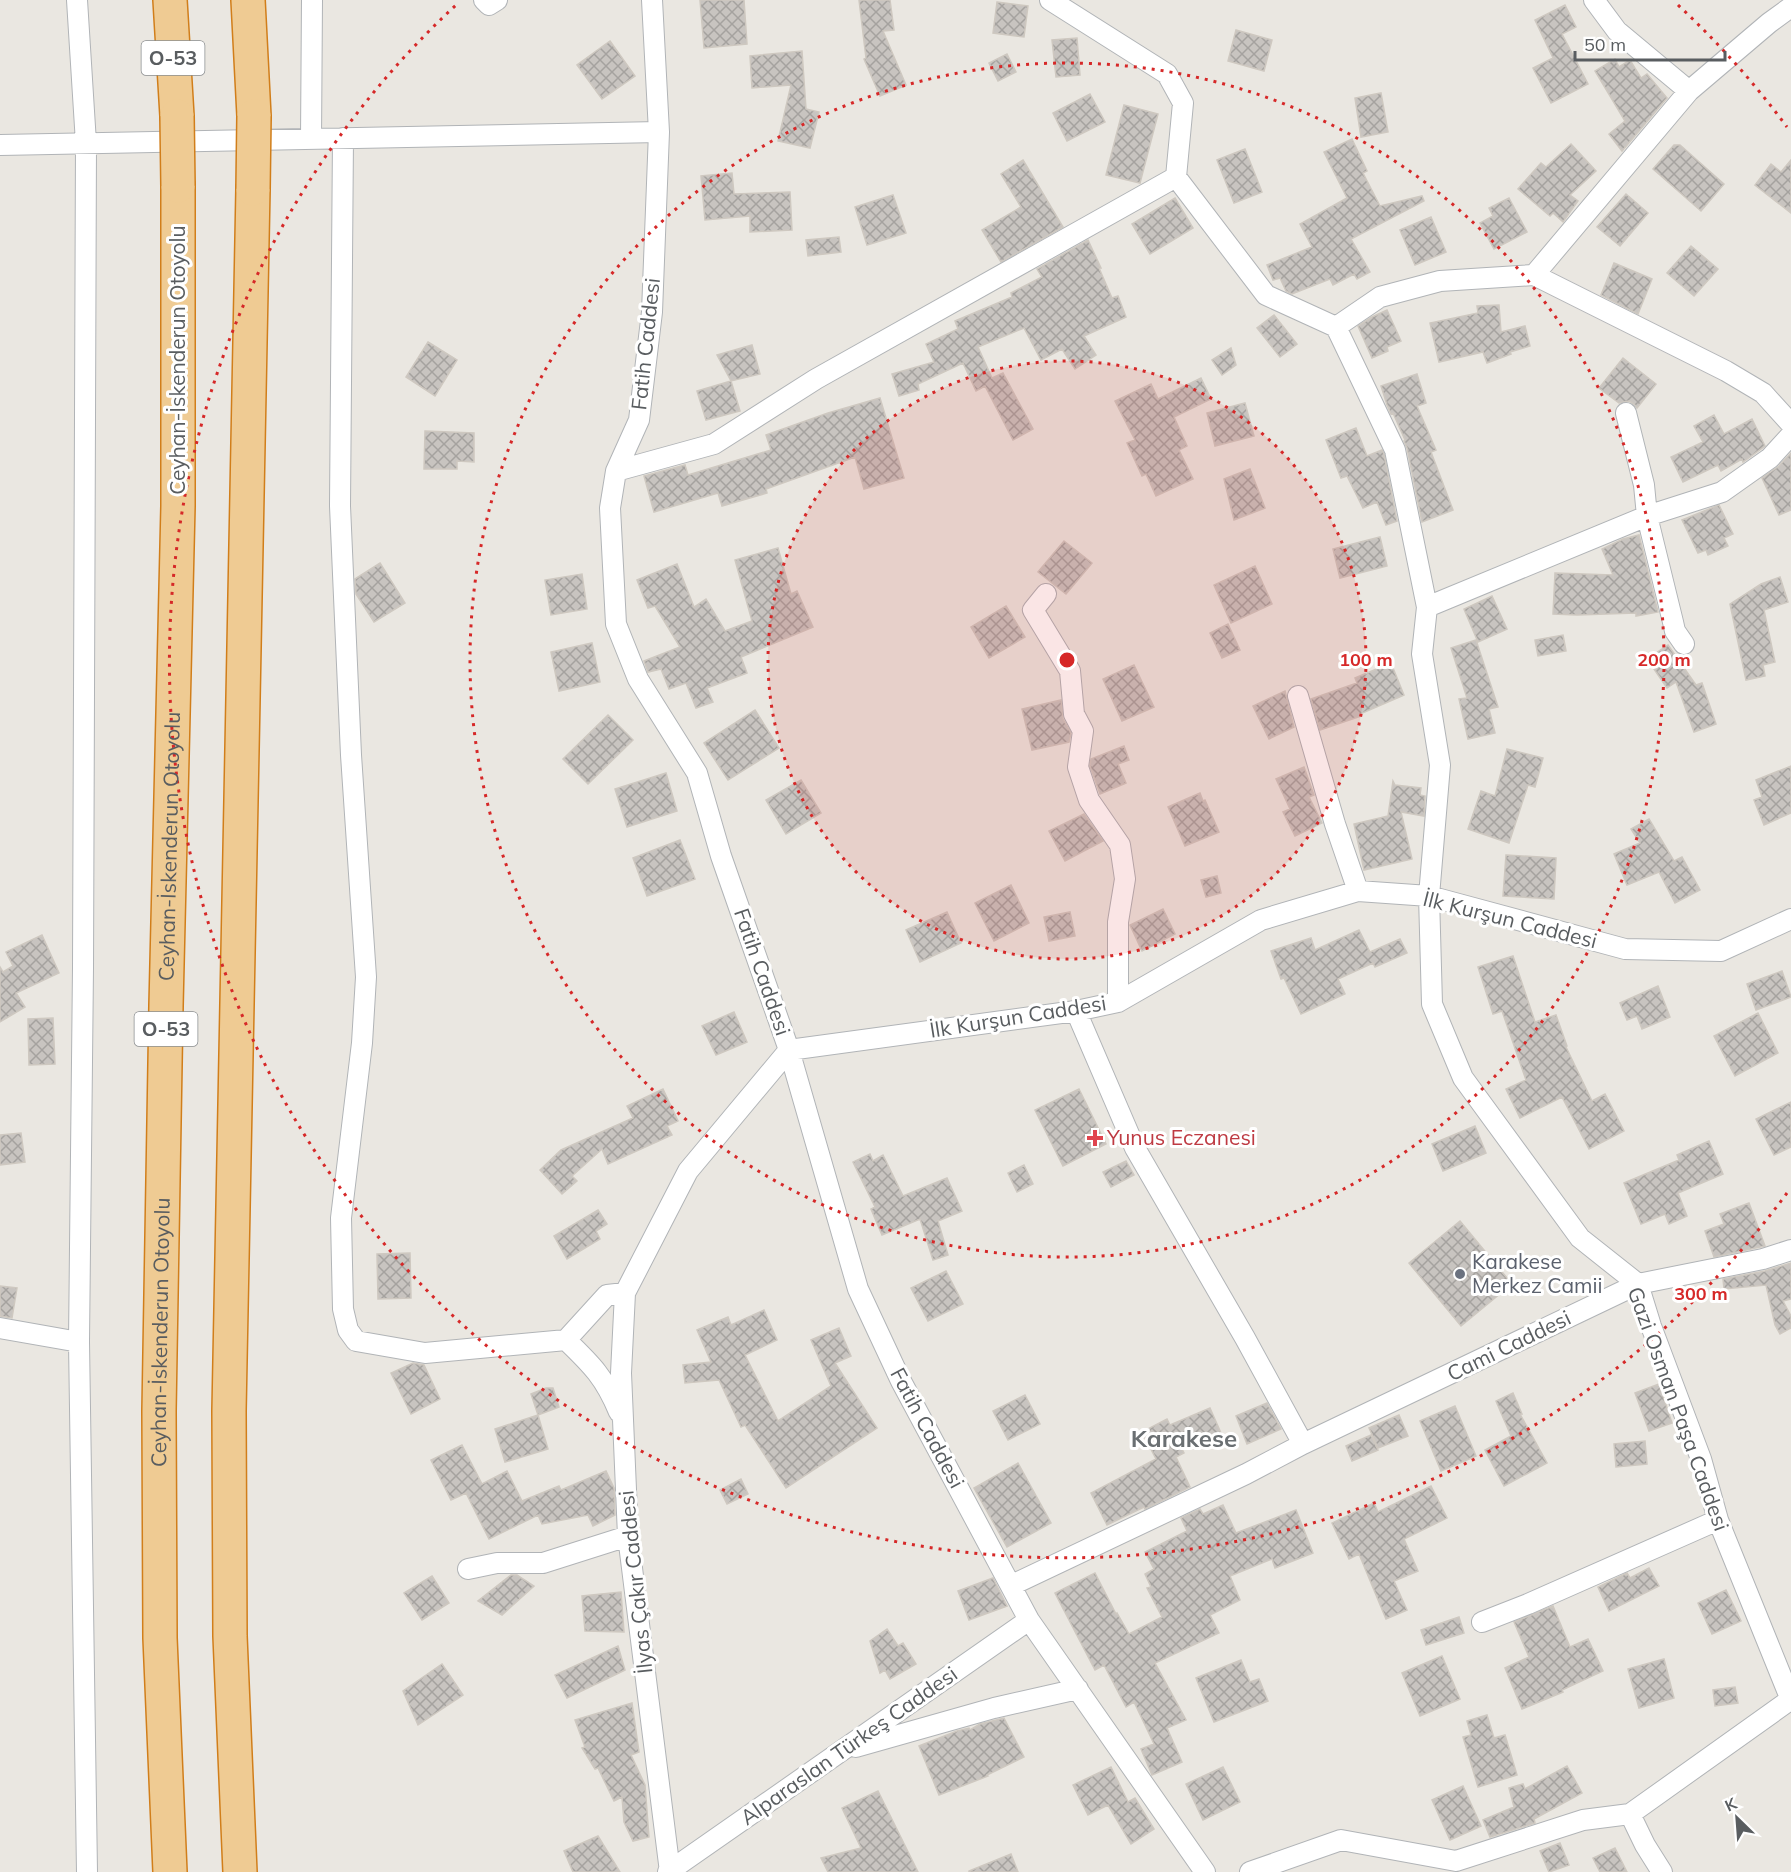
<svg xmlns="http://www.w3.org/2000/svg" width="1791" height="1872" viewBox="0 0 1791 1872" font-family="Mulish,sans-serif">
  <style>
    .building { fill: url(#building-cross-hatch); stroke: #cec8c0; stroke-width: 1.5 }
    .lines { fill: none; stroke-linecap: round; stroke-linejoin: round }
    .minor-casing { stroke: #b1b4b7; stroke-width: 22 }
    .motorway-casing { stroke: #d17e1a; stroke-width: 36 }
    .minor { stroke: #fff; stroke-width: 20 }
    .motorway { stroke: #efcb93; stroke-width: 33 }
    .motorway-bridge-casing { stroke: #d17e1a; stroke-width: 36; stroke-linecap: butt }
    .motorway-bridge { stroke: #efcb93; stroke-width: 33 }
    .ring { fill: none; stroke: #d62828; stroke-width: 3; stroke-dasharray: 3 6 }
    .health-dot { fill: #e0444e; stroke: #fff; stroke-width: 2 }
    .worship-dot { fill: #6b7280; stroke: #fff; stroke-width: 2 }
    .labels { text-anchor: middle; stroke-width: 6; stroke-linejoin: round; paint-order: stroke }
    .shield { fill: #fff; stroke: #8b8e90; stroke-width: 1.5 }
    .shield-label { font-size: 20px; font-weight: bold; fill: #595d60 }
    .street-label { font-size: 21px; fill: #595d60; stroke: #fff }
    .health-label { font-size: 21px; fill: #be3a42; stroke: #fff; text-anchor: start }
    .worship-label { font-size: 21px; fill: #5b616d; stroke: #fff; text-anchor: start }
    .quarter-label { font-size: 24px; font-weight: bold; fill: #6a6f72; stroke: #fff }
    .centre { fill: #d62828; stroke: #fff; stroke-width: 3 }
    .ring-label { font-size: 18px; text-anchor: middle; font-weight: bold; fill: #d62828; stroke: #fff; stroke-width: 6; stroke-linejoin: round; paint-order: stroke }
  </style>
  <defs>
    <pattern id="building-cross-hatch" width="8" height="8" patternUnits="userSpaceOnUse" patternTransform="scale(1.5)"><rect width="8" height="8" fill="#c8c4c0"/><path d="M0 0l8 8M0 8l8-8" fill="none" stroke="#a5a29f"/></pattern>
  </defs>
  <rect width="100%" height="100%" fill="#eae7e1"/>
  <!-- building -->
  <path class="building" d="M700,0H744L747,44L704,48Z
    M859,0H890L894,30L883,31L906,85L880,96L864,59L866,58Z
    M997,2L1028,6L1024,37L993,33Z
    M1565,5L1576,27L1562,34L1588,84L1551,103L1533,68L1553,58L1535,20Z
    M1236,30L1272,40L1264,71L1228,61Z
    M1077,38L1080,75L1056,77L1052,40Z
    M610,41L635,76L602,99L577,65Z
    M802,51L806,109L819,112L810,148L778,141L791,85L752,88L750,56Z
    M1007,54L1016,72L998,81L989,63Z
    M1615,59L1619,67L1630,60L1641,78L1647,74L1667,98L1622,151L1609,134L1625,121L1595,71Z
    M1381,93L1388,132L1361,137L1355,98Z
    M1090,94L1105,122L1067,141L1053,113Z
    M1124,105L1158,114L1140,183L1106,175Z
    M1352,139L1367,171L1363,173L1380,206L1422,196L1424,201L1351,239L1370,272L1357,279L1354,274L1333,285L1330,279L1292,294L1286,291L1280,278L1273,280L1267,265L1312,247L1300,224L1347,198L1324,152Z
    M1571,144L1596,171L1570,195L1578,201L1563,222L1553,213L1550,216L1518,189L1541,163L1546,167Z
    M1674,145H1680L1724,184L1701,211L1653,169Z
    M1245,149L1262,192L1234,203L1217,160Z
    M1023,160L1063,227L1001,262L982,230L1021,207L1001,174Z
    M1791,160V213L1755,185L1771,164L1781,172Z
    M732,173L734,194L790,192L792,230L750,232V216L705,220L701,176Z
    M1626,194L1648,213L1620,246L1597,227Z
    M893,195L906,233L867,245L855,207Z
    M1175,198L1193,228L1150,254L1132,224Z
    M1509,198L1527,232L1494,249L1480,223L1493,216L1489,208Z
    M1431,217L1446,252L1415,265L1400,230Z
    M839,237L841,252L808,256L806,240Z
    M1088,240L1101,268H1099L1112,298L1118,296L1126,317L1084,336L1096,355L1075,369L1062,349L1041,360L1024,328L978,347L992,378L1003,373L1033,429L1013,440L985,386L976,391L963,363L918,384L919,390L899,396L892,374L934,362L926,344L958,329L955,321L1012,297L1011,293L1042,277L1037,269Z
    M1691,246L1718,269L1694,296L1667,273Z
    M1614,263L1652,279L1638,314L1601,295Z
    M1499,305L1501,332L1525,326L1530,346L1510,352L1511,354L1487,363L1483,352L1439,362L1430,323L1478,313L1477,306Z
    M1387,310L1401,341L1387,347L1388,351L1372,358L1358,326L1372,317Z
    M1274,315L1297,344L1280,357L1257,328Z
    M428,342L457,360L435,396L406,377Z
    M752,345L760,374L731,381L717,355Z
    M1231,348L1236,365L1222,375L1212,360Z
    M1623,358L1656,384L1637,408L1634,404L1629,401L1619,403L1599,388Z
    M1417,374L1426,403L1417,406L1436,450L1431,452L1453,510L1422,522L1407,448L1404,441L1405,440L1393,413L1391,414L1387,405L1381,386Z
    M1201,378L1211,399L1174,417L1187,446L1179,450L1193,479L1156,496L1146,474L1142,476L1127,443L1135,440L1115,401L1151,384L1158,399Z
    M731,381L740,411L706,420L697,391Z
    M880,398L904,478L864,489L855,457L766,489L767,493L722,506L718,493L654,512L644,476L685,465L688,475L771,450L766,435L828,413Z
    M1245,403L1254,436L1215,446L1207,413Z
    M1714,415L1724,434L1752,419L1765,446L1743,462L1742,459L1721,471L1718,465L1683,482L1671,457L1703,442L1694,426Z
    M1356,428L1367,456L1382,450L1384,454L1397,521L1386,525L1377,502L1363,508L1347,476L1341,478L1326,440Z
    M425,431L474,433V462L457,461V469H424Z
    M1791,453V510L1779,515L1762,478L1779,466Z
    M1250,469L1265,508L1234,520L1224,479Z
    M1719,505L1733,534L1724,538L1728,546L1708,555L1706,550L1698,553L1682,520Z
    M1639,535L1658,612L1636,616V613L1577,615L1553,614L1555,573L1613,575L1602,549L1623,539Z
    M1380,537L1387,566L1340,578L1333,549Z
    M1064,541L1092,563L1066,594L1038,572Z
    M778,548L791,594L797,591L813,627L741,657L747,673L707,688L713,702L696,708L686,683L669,689L661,669L648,672L644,661L680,647L655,606L648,608L637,580L677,564L694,607L706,599L725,631L752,621L735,560Z
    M380,563L405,603L374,622L356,594L355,579Z
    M1255,566L1272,604L1231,623L1214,585Z
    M582,574L587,609L551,615L545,580Z
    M1780,577L1788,602L1764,610L1775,662L1763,665L1765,676L1746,680L1730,604L1761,584Z
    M1492,596L1507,629L1478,642L1464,609Z
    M1006,606L1025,637L989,658L971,627Z
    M1228,624L1240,650L1222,658L1210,633Z
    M1563,635L1566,651L1538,656L1535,640Z
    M1476,640L1498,707L1489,709L1495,733L1468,739L1459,699L1467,698L1451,648Z
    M592,643L600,682L559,691L551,652Z
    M1668,645L1696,685L1702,683L1716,724L1694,732L1676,682L1667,688L1647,659Z
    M1391,663L1404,695L1360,714L1361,716L1320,730L1311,699L1357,683L1355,678Z
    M1134,665L1154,707L1122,721L1103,679Z
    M1285,691L1294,727L1269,739L1253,706Z
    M1061,700L1063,719L1071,733L1069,742L1032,750L1022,709Z
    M755,710L779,748L728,780L704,743Z
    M608,715L633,740L588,784L563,759Z
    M1124,746L1129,760L1118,764L1126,783L1100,794L1090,766L1091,759Z
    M1507,749L1543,758L1535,787L1528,785L1509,843L1468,829L1481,791L1495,796Z
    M1791,766V813L1764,825L1754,800L1762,797L1756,780Z
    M1304,767L1314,795L1309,797L1322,823L1295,836L1283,812L1290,809L1276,779Z
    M666,773L677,811L627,827L615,789Z
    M801,780L821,813L786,834L766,800Z
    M1393,781L1395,785L1421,788L1420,795L1425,796L1424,816L1401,812L1412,859L1364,870L1354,824L1388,816Z
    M1200,793L1203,801L1205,800L1219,832L1185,846L1168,807Z
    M1084,814L1103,841L1065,861L1049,831Z
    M1649,819L1674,861L1682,857L1700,890L1675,903L1659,872L1627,885L1614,854L1640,843L1631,829Z
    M680,840L695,879L647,896L633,858Z
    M1506,855L1556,858L1554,899L1503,896Z
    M1217,876L1221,893L1206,897L1201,880Z
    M1011,885L1029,923L994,941L975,903Z
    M1163,909L1175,934L1142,951L1130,925Z
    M947,912L961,943L920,962L906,930Z
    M1070,912L1075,936L1049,941L1044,917Z
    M1359,930L1370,952L1400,939L1407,953L1375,967L1373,963L1338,979L1345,994L1301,1014L1284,978L1281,979L1271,951L1311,938L1315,950Z
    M42,935L59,973L16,993L25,1007L0,1022V967L3,972L13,966L6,952Z
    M1513,956L1535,1022L1556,1015L1567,1046L1566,1047L1592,1101L1605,1094L1624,1131L1589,1149L1562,1097L1520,1118L1506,1089L1526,1080L1502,1011L1493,1014L1478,967Z
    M1782,971L1791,997L1756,1010L1747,984Z
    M1658,986L1670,1017L1642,1029L1637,1016L1627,1020L1620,1003Z
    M734,1012L747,1042L716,1055L702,1026Z
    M1758,1013L1778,1053L1735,1076L1714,1036Z
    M53,1018L55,1064L29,1065L28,1019Z
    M663,1089L678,1121L667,1126L672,1135L608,1164L602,1149L572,1176L577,1181L562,1194L540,1170L561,1150L633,1118L627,1106Z
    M1079,1089L1106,1144L1063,1166L1035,1110Z
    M1791,1102V1147L1774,1155L1756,1119Z
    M1475,1126L1486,1153L1443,1171L1432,1144Z
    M21,1133L25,1162L0,1165V1135Z
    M1709,1141L1723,1174L1678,1193L1687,1216L1669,1224L1665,1214L1641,1224L1624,1183L1679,1160L1677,1155Z
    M870,1154L873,1161L883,1155L903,1196L947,1178L962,1211L938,1221L948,1255L933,1260L920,1219L882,1235L871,1209L875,1207L853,1162Z
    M1126,1161L1134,1175L1111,1187L1103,1172Z
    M1024,1165L1033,1184L1017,1192L1008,1173Z
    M1749,1203L1765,1246L1714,1257L1705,1231L1724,1224L1720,1214Z
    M598,1210L607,1224L596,1231L600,1239L567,1259L554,1236Z
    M1460,1221L1512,1284L1461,1326L1409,1263Z
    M410,1253L411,1298L378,1299L377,1254Z
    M1791,1263V1299L1783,1301L1791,1316V1328L1780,1334L1775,1325L1766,1285L1724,1289L1723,1279L1765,1271Z
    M946,1271L963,1304L928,1321L911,1288Z
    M0,1286L17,1288L12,1318L0,1316Z
    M764,1310L777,1340L745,1355L778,1421L831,1386L811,1340L839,1328L851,1356L835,1363L877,1428L786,1488L745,1425L741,1427L719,1380L685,1383L683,1365L711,1362L697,1330L728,1317L731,1325Z
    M413,1363L424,1365L440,1399L411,1414L391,1373Z
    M1659,1384L1672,1423L1649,1431L1635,1393Z
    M546,1388H553L559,1407L538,1415L531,1394Z
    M1513,1393L1522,1414H1520L1547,1463L1504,1486L1485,1450L1511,1436L1496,1401Z
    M1025,1395L1040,1424L1008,1440L993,1411Z
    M1267,1403L1281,1429L1247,1444L1236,1416Z
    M1455,1406L1476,1456L1441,1471L1420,1421Z
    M1210,1408L1221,1433L1182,1449L1184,1453L1176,1457L1190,1487L1145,1509L1144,1507L1107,1525L1091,1493L1156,1459L1142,1432L1167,1419L1170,1425Z
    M538,1415L548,1449L505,1462L495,1429Z
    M1399,1415L1408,1436L1378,1448L1369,1428Z
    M1371,1435L1378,1450L1352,1461L1346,1446Z
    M1645,1441L1647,1464L1616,1467L1614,1444Z
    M462,1445L482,1484L507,1471L522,1501L559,1486L561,1490L606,1471L614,1488L615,1515L593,1526L588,1515L542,1524L538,1515L489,1539L466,1493L451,1500L431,1460Z
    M1018,1463L1051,1523L1007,1547L974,1488Z
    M741,1479L748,1494L727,1504L720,1490Z
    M1431,1486L1447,1518L1404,1539L1418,1571L1394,1581L1407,1610L1386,1619L1359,1554L1349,1559L1332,1523L1374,1503L1378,1512Z
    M1223,1505L1236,1533L1296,1510L1313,1553L1275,1568L1272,1559L1230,1576L1240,1600L1210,1615L1219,1633L1155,1663L1186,1720L1167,1728L1182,1762L1152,1775L1141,1749L1154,1744L1134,1702L1126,1707L1104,1665L1095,1670L1055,1593L1095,1573L1116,1614L1117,1613L1129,1634L1162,1617L1147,1588L1151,1587L1145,1574L1154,1569L1145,1552L1187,1531L1181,1518L1200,1509L1203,1514Z
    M1649,1568L1659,1586L1609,1611L1598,1587L1627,1573L1630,1578Z
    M511,1575H517L534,1586L502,1615L478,1601Z
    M432,1576L449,1603L422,1620L404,1593Z
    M993,1578L1007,1606L969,1620L958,1591Z
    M1726,1590L1741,1621L1712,1634L1698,1603Z
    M621,1592L624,1632L585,1631L582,1596Z
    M1553,1606L1570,1647L1588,1639L1603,1671L1562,1690L1563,1692L1522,1709L1505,1668L1529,1657L1514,1622Z
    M1459,1617L1464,1633L1426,1645L1421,1630Z
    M887,1629L898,1646L903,1643L916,1664L890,1679L885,1670L880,1673L870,1641Z
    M618,1646L625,1670L567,1698L555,1675Z
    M1442,1656L1460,1699L1420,1716L1402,1673Z
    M1664,1659L1674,1698L1639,1708L1628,1669Z
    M1241,1660L1250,1682L1259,1679L1268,1701L1214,1722L1196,1678Z
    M442,1664L463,1695L418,1725L403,1691Z
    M1735,1687L1738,1703L1715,1706L1713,1690Z
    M632,1703L639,1752L631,1755L645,1785L649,1837L633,1841L624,1822L622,1797L614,1801L598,1768L595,1769L582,1748L585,1747L575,1720Z
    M1487,1715L1494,1738L1505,1735L1517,1775L1478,1787L1463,1737L1471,1735L1467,1721Z
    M1004,1718L1024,1757L987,1775L988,1776L939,1795L919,1746L957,1731L969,1728L970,1730L980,1724Z
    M1567,1766L1582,1793L1534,1819L1535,1823L1490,1837L1483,1820L1514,1807L1509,1788L1523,1784L1525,1789Z
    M1111,1767L1128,1802L1135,1798L1154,1829L1131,1844L1108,1805L1088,1815L1073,1785Z
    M1223,1767L1240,1802L1203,1820L1186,1784Z
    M1463,1786L1481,1826L1450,1840L1432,1800Z
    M878,1791L918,1872H828L821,1858L861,1848L842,1808Z
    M598,1836L620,1872H573L564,1851Z
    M1560,1843L1569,1865L1549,1872L1540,1851Z
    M1615,1848L1627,1872H1600L1593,1858Z
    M1011,1854L1018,1872H969V1871Z"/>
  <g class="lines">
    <!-- minor casing -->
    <g class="minor-casing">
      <path id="minor" d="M77,0L86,143L83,968L79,1342L87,1872
        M484,0L489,5L497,0
        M652,0L659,132L652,312L639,420L616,471L610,508L616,624L638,679L697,773L721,856L789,1050L858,1289L901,1381L1029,1620L1205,1872
        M1050,0L1167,74L1183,103L1176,177L1266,295L1336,327
        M1594,0L1617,31L1689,91
        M343,138L340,506L351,755L366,977L362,1043L341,1218L343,1309L348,1330L356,1341L425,1353L566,1340L607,1295L625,1293
        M311,139L312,0
        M0,145L659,132
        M1534,275L1689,91L1769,23L1791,7
        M1336,327L1395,450L1427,607L1422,654L1440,765L1429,896L1432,1004L1463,1078L1580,1238L1638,1284L1651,1326L1701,1459L1718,1520L1791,1700
        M1336,327L1380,297L1440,281L1534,275L1726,371L1763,393L1791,424
        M1626,413L1644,485L1647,516L1673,622L1675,631L1684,644
        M616,471L714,444L816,379L1176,177
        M1046,594L1033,610L1070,671L1074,714L1083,731L1078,767L1089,800L1120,845L1125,879L1118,922V1002
        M1427,607L1647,516L1722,492L1770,458L1791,435
        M1298,696L1335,824L1358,891
        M1076,1011L1135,1148L1245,1338L1303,1444
        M0,1328L79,1342
        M566,1340C592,1365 605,1378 619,1412
        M468,1569L497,1563H543L628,1536
        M1012,1585L1246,1474L1303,1444L1638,1284L1763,1259L1791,1250
        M1482,1622L1528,1604L1718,1520
        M856,1747L994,1708L1078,1689
        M1630,1814L1645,1845L1662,1872
        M668,1872L1029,1620
        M670,1872L628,1536L621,1373L625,1293L688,1171L789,1050L1076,1011L1118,1002L1261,920L1358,891L1429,896L1625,949L1721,951L1791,919
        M1250,1872L1341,1840L1456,1861L1583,1820L1630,1814L1790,1700"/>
    </g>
    <!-- motorway casing -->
    <g class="motorway-casing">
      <g id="motorway">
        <path d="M170,0L177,116"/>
        <path d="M248,0L254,116"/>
        <path id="s1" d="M170,1872L160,1638L159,1411L166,1006L178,506V186"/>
        <path d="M240,1872L230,1636L229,1411L253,189"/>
      </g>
    </g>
    <!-- minor -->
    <use href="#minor" class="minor"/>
    <!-- motorway -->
    <use href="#motorway" class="motorway"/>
    <!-- motorway-bridge casing -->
    <g class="motorway-bridge-casing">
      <path id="motorway-bridge" d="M177,116L178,186
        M253,189L254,116"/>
    </g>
    <!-- motorway-bridge -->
    <use href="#motorway-bridge" class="motorway-bridge"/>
  </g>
  <!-- distance rings -->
  <circle cx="1067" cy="660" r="299" fill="#d62828" fill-opacity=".12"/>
  <g class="ring">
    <circle cx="1067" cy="660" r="299"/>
    <circle cx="1067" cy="660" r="597"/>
    <path d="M1787 1193A896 896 0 1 1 456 5M1678 5A896 896 0 0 1 1787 127"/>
  </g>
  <!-- markers -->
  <path class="health-dot" d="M1092 1129h6v6h6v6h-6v6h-6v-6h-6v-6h6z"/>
  <circle class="worship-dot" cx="1460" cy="1274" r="6"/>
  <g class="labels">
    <!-- shield labels -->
    <g class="shield">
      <rect x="141.5" y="41" width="63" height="34" rx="4.5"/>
      <rect x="134.5" y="1012" width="63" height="34" rx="4.5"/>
    </g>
    <g class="shield-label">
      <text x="173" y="65">O-53</text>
      <text x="166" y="1036">O-53</text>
    </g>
    <!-- street labels -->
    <g class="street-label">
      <text transform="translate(646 344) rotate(-84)" y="7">Fatih Caddesi</text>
      <text transform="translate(178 360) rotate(-90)" y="7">Ceyhan-İskenderun Otoyolu</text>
      <text dy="7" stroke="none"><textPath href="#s1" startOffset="1026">Ceyhan-İskenderun Otoyolu</textPath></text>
      <text transform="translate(1510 920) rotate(14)" y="7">İlk Kurşun Caddesi</text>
      <text transform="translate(762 972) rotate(71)" y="7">Fatih Caddesi</text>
      <text transform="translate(1018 1017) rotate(-9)" y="7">İlk Kurşun Caddesi</text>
      <text dy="7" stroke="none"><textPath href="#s1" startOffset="540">Ceyhan-İskenderun Otoyolu</textPath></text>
      <text transform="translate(1509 1346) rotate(-26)" y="7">Cami Caddesi</text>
      <text transform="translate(1678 1409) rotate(70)" y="7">Gazi Osman Paşa Caddesi</text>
      <text transform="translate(927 1428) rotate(62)" y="7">Fatih Caddesi</text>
      <text transform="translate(636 1582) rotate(-96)" y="7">İlyas Çakır Caddesi</text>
      <text transform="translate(849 1746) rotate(-35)" y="7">Alparaslan Türkeş Caddesi</text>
    </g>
    <!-- health labels -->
    <g class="health-label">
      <text x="1107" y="1145">Yunus Eczanesi</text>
    </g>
    <!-- worship labels -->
    <g class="worship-label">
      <text x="1472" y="1269">Karakese<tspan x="1472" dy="24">Merkez Camii</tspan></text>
    </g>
    <!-- quarter labels -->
    <g class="quarter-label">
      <text x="1184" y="1447">Karakese</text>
    </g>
  </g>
  <circle cx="1067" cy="660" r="9" class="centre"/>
  <g class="ring-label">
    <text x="1366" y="666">100 m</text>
    <text x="1664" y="666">200 m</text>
    <text x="1701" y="1300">300 m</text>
  </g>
  <!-- north arrow -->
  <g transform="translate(1737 1818) rotate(335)" stroke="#ffffff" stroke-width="4.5" paint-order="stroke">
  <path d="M0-4.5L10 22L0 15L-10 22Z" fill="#595d60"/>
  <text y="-9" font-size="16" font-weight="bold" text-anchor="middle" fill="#595d60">K</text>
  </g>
  <!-- scale -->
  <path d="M1575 51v9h150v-9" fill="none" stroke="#595d60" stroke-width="3"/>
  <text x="1584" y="51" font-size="18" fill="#595d60" stroke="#ffffff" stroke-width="4.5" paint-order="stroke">50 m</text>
</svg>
